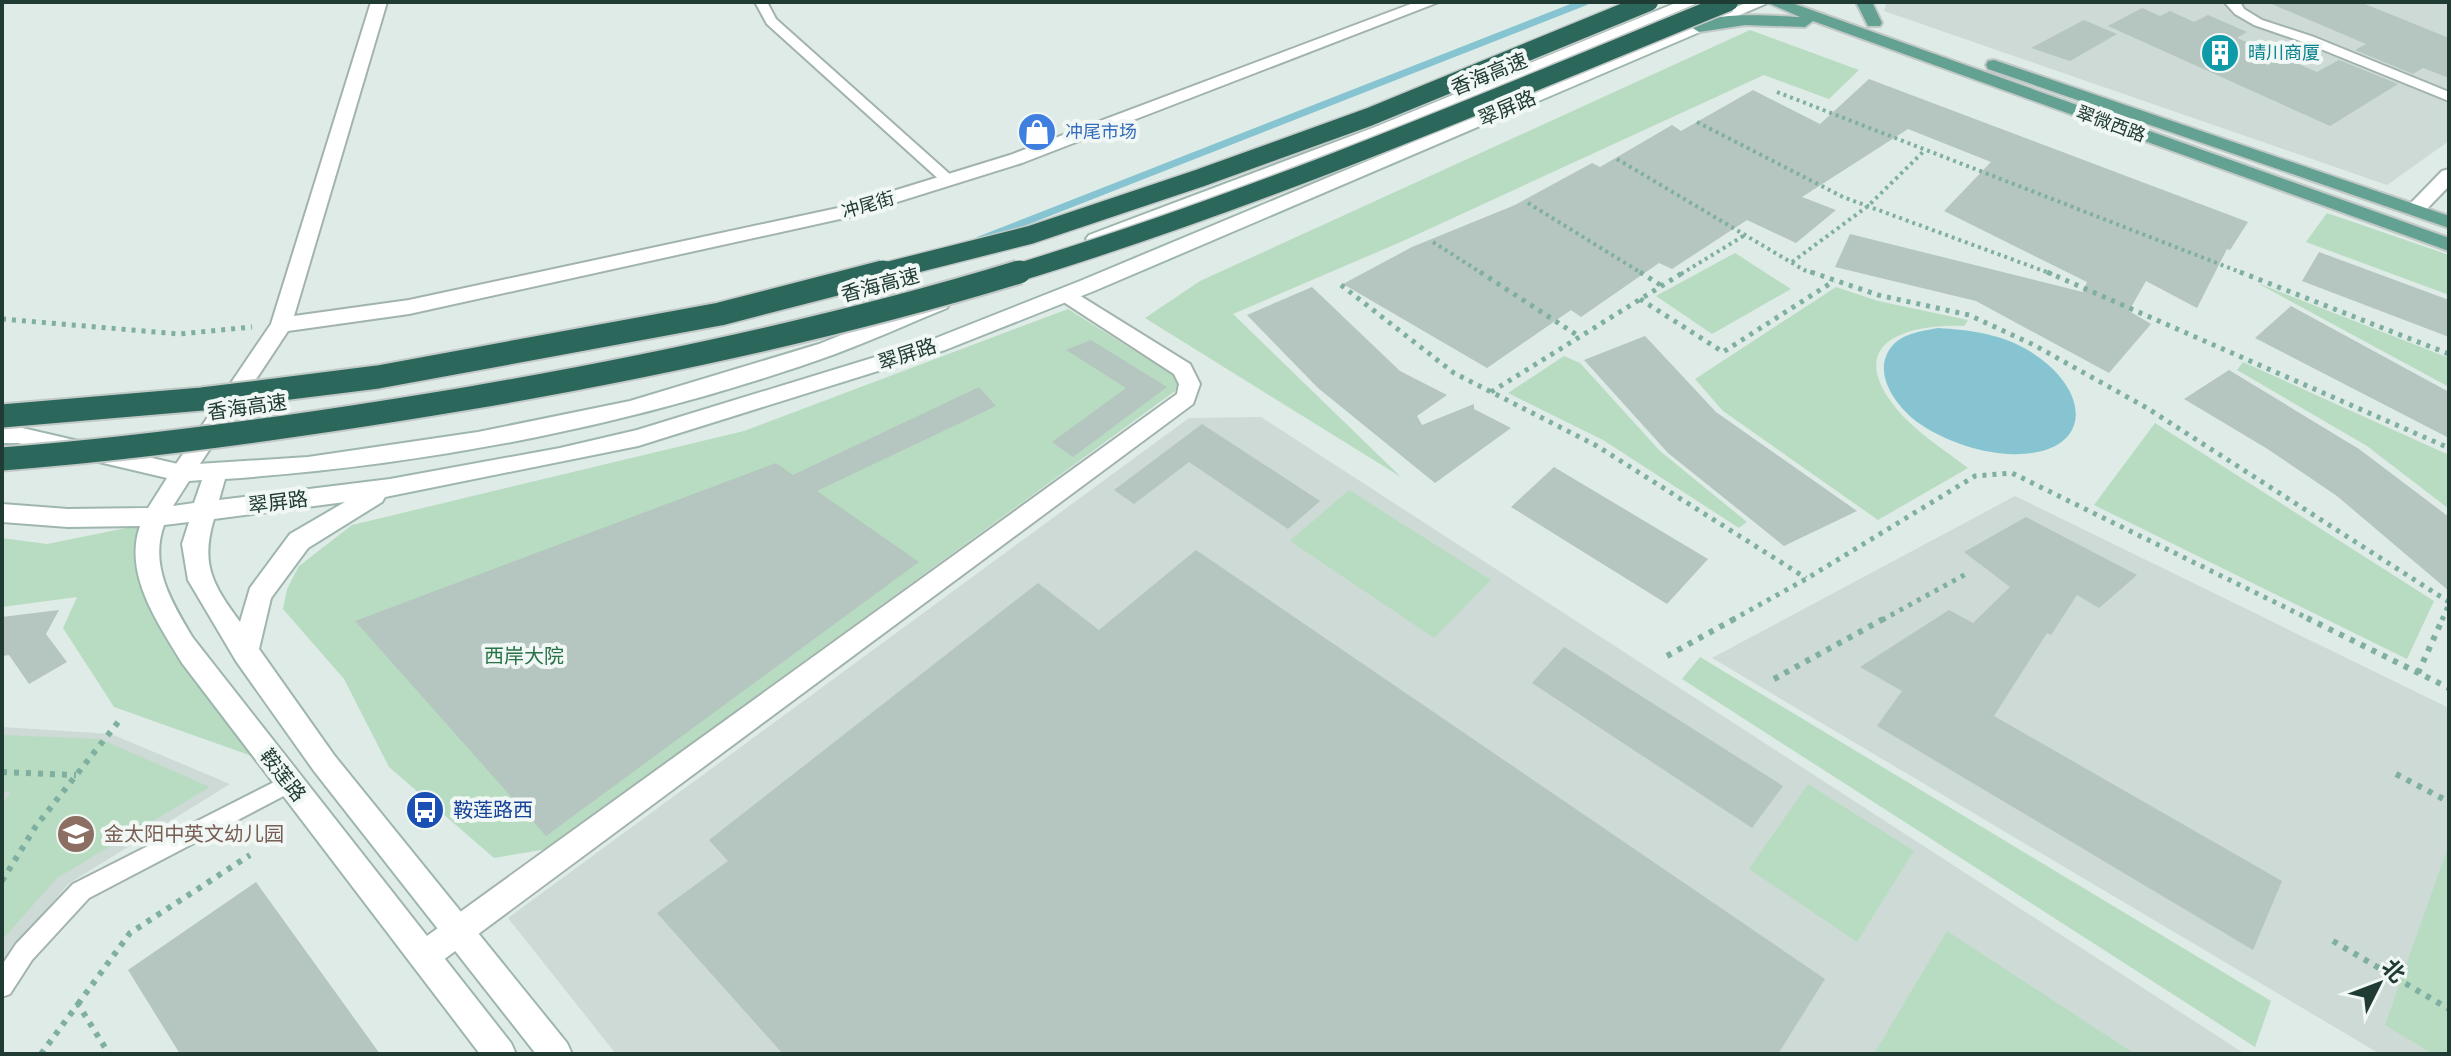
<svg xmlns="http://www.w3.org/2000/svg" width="2451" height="1056" viewBox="0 0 2451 1056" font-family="'Work Sans','Noto Sans SC',sans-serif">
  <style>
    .built { fill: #cddad5 }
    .green { fill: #b8dcc2 }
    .water { fill: #86c4d1 }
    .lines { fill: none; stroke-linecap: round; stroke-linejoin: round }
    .stream { stroke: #86c4d1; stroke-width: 7 }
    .building { fill: #b5c5bf }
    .lane-casing { stroke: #a2b3ad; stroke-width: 4 }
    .street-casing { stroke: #a2b3ad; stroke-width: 4 }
    .secondary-casing { stroke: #9eb6ae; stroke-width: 4 }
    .primary-casing { stroke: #c1c8c6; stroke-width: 4 }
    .path-far2 { stroke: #7fafa0; stroke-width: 4; stroke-dasharray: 3 4; stroke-linecap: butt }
    .path-far1 { stroke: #7fafa0; stroke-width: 5; stroke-dasharray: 4 6; stroke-linecap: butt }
    .path { stroke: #7fafa0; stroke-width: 6; stroke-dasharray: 5 7; stroke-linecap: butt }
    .lane { fill: #fff; fill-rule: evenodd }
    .street { fill: #fff; fill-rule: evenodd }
    .secondary { fill: #fff; fill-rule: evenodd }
    .primary { fill: #63a192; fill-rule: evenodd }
    .highway-bridge-far1-casing { stroke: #c1c8c6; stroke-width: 21; stroke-linecap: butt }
    .highway-bridge-casing { stroke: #c1c8c6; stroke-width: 27; stroke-linecap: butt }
    .highway-bridge-far1 { stroke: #2c675c; stroke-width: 18 }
    .highway-bridge { stroke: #2c675c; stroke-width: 23 }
    .labels { text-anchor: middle; stroke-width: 8; stroke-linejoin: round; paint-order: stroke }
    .far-culture-label { font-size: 18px; fill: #0d838f; stroke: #f0f7f4; text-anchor: start }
    .far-street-label { font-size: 18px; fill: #203b34; stroke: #f0f7f4 }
    .far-shop-label { font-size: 18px; fill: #366cbe; stroke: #f0f7f4; text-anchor: start }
    .street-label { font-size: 20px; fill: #203b34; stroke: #f0f7f4 }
    .park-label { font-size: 20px; fill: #2a7247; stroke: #f0f7f4 }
    .transit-label { font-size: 20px; fill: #164399; stroke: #f0f7f4; text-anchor: start }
    .education-label { font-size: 20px; fill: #785e54; stroke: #f0f7f4; text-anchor: start }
  </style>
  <rect width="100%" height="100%" fill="#dfebe6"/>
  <!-- built -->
  <path class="built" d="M1887,2H2449V141L2387,185L1884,11Z
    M1261,417L2245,1054H616L508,918L1189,418Z
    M2015,496L2449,708V1054H2380L1712,658Z
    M2,727L111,734L230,784L68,884L2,962Z"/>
  <!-- green -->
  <path class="green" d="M1750,30L1859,70L1829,99L1764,75L1403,241L1233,314L1401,477L1145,318L1200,281Z
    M2327,213L2449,255V295L2306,242Z
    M1735,253L1791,289L1712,334L1656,296Z
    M2260,284L2449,358V387L2259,284Z
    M1836,287L1878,301L1968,320L1964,326C1913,324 1845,339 1892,403C1911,429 1942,448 1968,468L1878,520L1723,411L1695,379Z
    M1068,309L1186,383L547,849L494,858L389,767L344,679L283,609L287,589L299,566L352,525L744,431Z
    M1564,356L1580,363L1660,451L1747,522L1739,528L1603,440L1508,393Z
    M2243,362L2449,455V509L2367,446L2237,370Z
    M2155,423L2434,601L2407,659L2094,505Z
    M1349,490L1491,580L1434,638L1290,541Z
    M161,521L153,573L172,632L283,767L114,707L63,628L77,597L2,607V538L47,544Z
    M1700,657L2271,1001L2255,1047L1682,679Z
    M2,735L100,739L210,787L57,878L2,940V805L11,792L2,791Z
    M1808,784L1914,851L1857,942L1749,869Z
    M2449,844V1054H2433L2385,1025Z
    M1947,931L2135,1054H1874Z"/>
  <!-- water -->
  <path class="water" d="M1938,328C1970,330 2003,334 2031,352C2095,392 2093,458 2008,454C1976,452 1943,440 1917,422C1895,405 1870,371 1893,345C1904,333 1923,331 1938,328Z"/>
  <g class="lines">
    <!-- stream -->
    <path class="stream" d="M979,240L1585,2"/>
  </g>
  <!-- building -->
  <path class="building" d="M2267,2H2360L2449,38V78L2423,68L2413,74L2355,50L2366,44Z
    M2142,8L2160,16L2170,11L2194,22L2208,15L2247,32L2237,38L2317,72L2339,60L2398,84L2330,126L2108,26Z
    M2084,20L2117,34L2070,61L2031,48Z
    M1869,79L2248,222L2230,250L2227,249L2197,308L2146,281L2129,311L2151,324L2109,373L1976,301L1835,267L1850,234L2083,292L2087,282L1944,211L1991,162L1908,129L1802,197L1836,210L1796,243L1747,220L1672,269L1659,263L1581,317L1571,310L1487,368L1343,284L1412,247L1515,205L1592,163L1600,167L1672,125L1681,131L1753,90L1820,124Z
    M2319,252L2449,300V337L2302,281Z
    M1312,287L1400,371L1447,395L1417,416L1422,425L1474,404V409L1511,428L1435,483L1318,388L1247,315Z
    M2291,306L2449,392V438L2255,338Z
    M1645,336L1716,412L1857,511L1784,546L1668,453L1584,360Z
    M1091,340L1167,387L1073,457L1052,442L1126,388L1066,350Z
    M2229,370L2359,449L2449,517V591L2337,496L2266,448L2184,399Z
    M979,387L996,406L817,491L919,562L546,836L355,621L776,463L793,475Z
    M1202,424L1320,501L1288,529L1189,462L1134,504L1114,490Z
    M1554,467L1708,559L1667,604L1511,507Z
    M2026,517L2137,575L2099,608L2077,595L2051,635L2047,633L1994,716L2282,881L2253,950L1877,726L1902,691L1860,667L1949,610L1973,623L2010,587L1964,552Z
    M1196,550L1825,979L1778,1054H783L657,913L728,861L709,840L1038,583L1099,630Z
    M59,610L46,634L67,662L29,684L9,655L2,656V617Z
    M1564,647L1783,786L1752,828L1532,683Z
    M256,882L380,1054H180L128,970Z"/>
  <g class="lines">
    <!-- lane casing -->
    <g class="lane-casing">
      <path id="lane" d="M755,2H767L776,19L953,177V183H943L767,24Z
        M2227,2H2240L2244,9L2262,20L2314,37L2449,92V101L2306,43L2254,25L2235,14L2226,4Z
        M290,774L297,777L300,783L297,789L89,898L32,960L10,994L2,997V965L16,944L73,884Z"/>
    </g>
    <!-- street casing -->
    <g class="street-casing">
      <path id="street" d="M371,2H387L294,316L409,300L838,208L1010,155L1416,2H1439L1022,163L849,217L409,314L288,331L190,479L182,481L174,479L170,473L174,467L271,324Z
        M2449,169V186L2422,214H2408L2405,210L2408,206L2442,171Z
        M1066,287L1190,364L1200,384L1193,404L435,966L424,971L413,966L409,956L413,946L1177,394L1179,384L1174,374L1059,299L1056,294Z"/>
    </g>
    <!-- secondary casing -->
    <g class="secondary-casing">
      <path id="secondary" d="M1678,2H1700L1387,135L1103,243H1089L1086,239L1089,235L1375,127Z
        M1748,2H1770L1094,291L945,350L638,446L385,497L382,502L308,548L271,598L259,649L334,755L567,1043L572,1054H536L314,771L236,661L188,580L182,544L189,522L164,525C149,566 172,603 193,638L511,1043L516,1054H480L182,663C158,623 123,574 140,526L68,527L2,522V504L68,509L148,508L167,478L18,443H2V427H18L182,465L308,457L478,432L630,401L819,344L933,298H947L950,303L947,308C910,323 873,340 835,354C641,424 431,465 225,479L219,500L390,479L560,448L637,430L931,340L1080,281ZM202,480L194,503L173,506L189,481ZM345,502L290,534L250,588L240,622C213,585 200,565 214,519Z"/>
    </g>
    <!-- primary casing -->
    <g class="primary-casing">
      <path id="primary" d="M1766,2H1789L2449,238V251L1813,21L1805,27L1745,25L1699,32L1691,27C1711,10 1774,16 1800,17Z
        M1856,2H1872L1882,23L1880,26H1868Z
        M1994,60L2449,216V228L1988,69L1986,65L1988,61Z"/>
    </g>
    <!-- path-far2 -->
    <path class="path-far2" d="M1777,92L2245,274
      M1697,122L1843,197L2052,274
      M1617,159L1804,270L1817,274
      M1528,203L1643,274
      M1433,242L1483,274
      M1792,262L1868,206L1925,150
      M1681,274L1745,235"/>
    <!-- path-far1 -->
    <path class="path-far1" d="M1480,272L1580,337
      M1640,272L1662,286
      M1811,272L1878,295L1969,315L2034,345L2147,408L2449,602
      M2047,272L2449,448
      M2240,272L2449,354
      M1341,285L1454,373L1597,446L1806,578
      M1640,299L1723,352L1834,281
      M2,319L179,334L252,327
      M1491,392L1684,272
      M1732,620L1806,579L1975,476L2012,473L2311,620
      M1882,620L1966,574
      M2442,620L2449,604"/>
    <!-- path -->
    <path class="path" d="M2307,618L2449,688
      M1667,656L1736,618
      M2418,673L2443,618
      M1774,679L1885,618
      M2,772L76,775
      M2396,774L2449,802
      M2,881L36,826L119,721
      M2333,941L2449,1009
      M78,1004L130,933L250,855
      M41,1054L78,1004L109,1054"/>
    <!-- lane -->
    <use href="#lane" class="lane"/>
    <!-- street -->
    <use href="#street" class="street"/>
    <!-- secondary -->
    <use href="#secondary" class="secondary"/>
    <!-- primary -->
    <use href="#primary" class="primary"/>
    <!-- highway-bridge-far1 casing -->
    <g class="highway-bridge-far1-casing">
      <path id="highway-bridge-far1" d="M875,274L1030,235L1200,178L1369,117L1649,2
        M1013,274C1257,200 1493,99 1729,2"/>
    </g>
    <!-- highway-bridge casing -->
    <g class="highway-bridge-casing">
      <path id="highway-bridge" d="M2,416L202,399L378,377L720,314L883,272
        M2,459C159,447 315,424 470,398C656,366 839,327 1019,272"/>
    </g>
    <!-- highway-bridge-far1 -->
    <use href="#highway-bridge-far1" class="highway-bridge-far1"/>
    <!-- highway-bridge -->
    <use href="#highway-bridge" class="highway-bridge"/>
  </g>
  <!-- icons -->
  <defs>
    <g id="building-disc" transform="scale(2)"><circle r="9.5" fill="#0f9aa8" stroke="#f0f7f4"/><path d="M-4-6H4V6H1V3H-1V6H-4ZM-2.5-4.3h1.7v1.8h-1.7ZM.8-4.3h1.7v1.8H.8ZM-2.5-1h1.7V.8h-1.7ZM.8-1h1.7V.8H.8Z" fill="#fff"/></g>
    <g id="shop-disc" transform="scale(2)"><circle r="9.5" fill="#3f7fe0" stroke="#f0f7f4"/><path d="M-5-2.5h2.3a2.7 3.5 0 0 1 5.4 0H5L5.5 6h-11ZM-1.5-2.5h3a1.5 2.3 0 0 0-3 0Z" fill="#fff"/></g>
    <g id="bus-disc" transform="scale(2)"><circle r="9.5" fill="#1a4fb4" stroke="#f0f7f4"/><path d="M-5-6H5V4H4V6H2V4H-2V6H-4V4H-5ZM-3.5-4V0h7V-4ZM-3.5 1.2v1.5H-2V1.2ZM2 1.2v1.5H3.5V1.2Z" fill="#fff"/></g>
    <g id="school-disc" transform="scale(2)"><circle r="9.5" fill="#8d6e63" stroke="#f0f7f4"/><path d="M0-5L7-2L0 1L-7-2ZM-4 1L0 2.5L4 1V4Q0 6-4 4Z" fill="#fff"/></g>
  </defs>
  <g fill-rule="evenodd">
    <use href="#building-disc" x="2220" y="53"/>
    <use href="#shop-disc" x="1037" y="132"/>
    <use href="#bus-disc" x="425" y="810"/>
    <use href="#school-disc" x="76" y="834"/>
  </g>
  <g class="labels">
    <!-- far-culture labels -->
    <g class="far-culture-label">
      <text x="2248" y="59">晴川商厦</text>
    </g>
    <!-- far-street labels -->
    <g class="far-street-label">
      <text transform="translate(2111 124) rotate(20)" y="6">翠微西路</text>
      <text transform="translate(868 205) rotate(-16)" y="6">冲尾街</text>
    </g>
    <!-- far-shop labels -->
    <g class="far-shop-label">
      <text x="1065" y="138">冲尾市场</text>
    </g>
    <!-- street labels -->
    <g class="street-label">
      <text transform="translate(1489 74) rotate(-22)" y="7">香海高速</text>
      <text transform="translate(1507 108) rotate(-23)" y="7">翠屏路</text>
      <text transform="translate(880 285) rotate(-15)" y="7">香海高速</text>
      <text transform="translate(907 354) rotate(-18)" y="7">翠屏路</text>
      <text transform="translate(247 407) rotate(-8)" y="7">香海高速</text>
      <text transform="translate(278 502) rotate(-7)" y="7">翠屏路</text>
      <text transform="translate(283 775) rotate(52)" y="7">鞍莲路</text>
    </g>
    <!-- park labels -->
    <g class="park-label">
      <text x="524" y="663">西岸大院</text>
    </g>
    <!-- transit labels -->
    <g class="transit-label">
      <text x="453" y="817">鞍莲路西</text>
    </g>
    <!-- education labels -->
    <g class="education-label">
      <text x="104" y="841">金太阳中英文幼儿园</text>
    </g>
  </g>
  <!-- border -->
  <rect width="2451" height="1056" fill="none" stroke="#203b34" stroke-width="8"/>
  <!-- north arrow -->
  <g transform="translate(2379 984) rotate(48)" stroke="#f0f7f4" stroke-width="6" paint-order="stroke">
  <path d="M0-6L14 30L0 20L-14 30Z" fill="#203b34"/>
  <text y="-12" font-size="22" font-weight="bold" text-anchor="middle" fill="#203b34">北</text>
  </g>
</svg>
